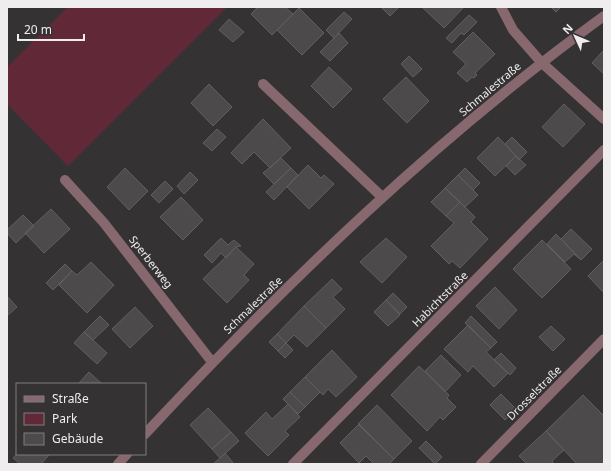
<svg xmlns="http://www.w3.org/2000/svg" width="611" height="471" viewBox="0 0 611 471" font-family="'Noto Sans',sans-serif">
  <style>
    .green { fill: #612938 }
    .building { fill: #4d4a4b; stroke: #635f60 }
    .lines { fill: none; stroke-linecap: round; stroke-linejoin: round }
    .minor { stroke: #87686e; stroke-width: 10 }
    .labels { text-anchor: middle; stroke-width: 3; stroke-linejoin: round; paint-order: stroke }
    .street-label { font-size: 11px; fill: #efeded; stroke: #353233 }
  </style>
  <rect width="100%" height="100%" fill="#353233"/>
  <!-- green -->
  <path class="green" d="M68,7H227L68,166L7,104V67Z"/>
  <!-- building -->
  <path class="building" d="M258,7H285L293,14L272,35L251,14Z
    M381,7H399L390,16Z
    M422,7H464L444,28Z
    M551,7H561L556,12Z
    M299,8L324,33L302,55L277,30Z
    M344,12L352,19L334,38L326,30Z
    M469,15L477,22L464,35L461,33L452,43L446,38Z
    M229,19L244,32L233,42L219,30Z
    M473,32L495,54L475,73L477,75L474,78L472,77L467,82L457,73L466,64L453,52Z
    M339,33L348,43L330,61L320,52Z
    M604,50V74L592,63Z
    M409,56L422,69L413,77L401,64Z
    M329,67L352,89L333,108L311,86Z
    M406,77L429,101L407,123L383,99Z
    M209,84L232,107L213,126L191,103Z
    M564,104L585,124L563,147L542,127Z
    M263,119L291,148L270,168L254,152L242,164L231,153Z
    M217,129L226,137L212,151L203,143Z
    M498,137L516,156L495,176L477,158Z
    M512,137L527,152L519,160L505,144Z
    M516,156L526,165L515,175L506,166Z
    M281,158L291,168L274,184L263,173Z
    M308,165L321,178L324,175L334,184L309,209L287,187Z
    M125,168L148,191L129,210L107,187Z
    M291,168L298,175L274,200L266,192Z
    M465,168L480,183L473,190L458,175Z
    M190,172L198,180L184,194L177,186Z
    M458,175L478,195L465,207L445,188Z
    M165,181L173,189L159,203L151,195Z
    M445,188L460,202L446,216L431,202Z
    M181,197L203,220L183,240L160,217Z
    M460,202L475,217L471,222L488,239L460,268L452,261L449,264L431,246L454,223L446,216Z
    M51,209L70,229L44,253L25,233Z
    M23,215L34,226L16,243L7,233V230Z
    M571,229L592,249L581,260L561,239Z
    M556,234L581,260L574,254L565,262L547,244Z
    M221,238L228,245L234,240L241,246L236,247L226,258L221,253L212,263L204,255Z
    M386,238L407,257L382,283L360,262Z
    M542,240L571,269L542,298L513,269Z
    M236,247L254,264L244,275L249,280L227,303L203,279Z
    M604,260V293L588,276Z
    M91,262L114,285L87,313L59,285L72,271L77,275Z
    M65,264L72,271L53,290L46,283Z
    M332,279L342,289L333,297L345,309L326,328L304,306Z
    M495,287L517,310L499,329L476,306Z
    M393,293L407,307L400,314L386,300Z
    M7,296L17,307L7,316Z
    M386,300L400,315L388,326L374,312Z
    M304,306L326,328L307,347L294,335L286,343L277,334Z
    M135,307L153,326L130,348L112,329Z
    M100,316L109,325L93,340L84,332Z
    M471,316L497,342L491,348L465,323Z
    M468,325L491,348L486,352L508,373L494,387L473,366L468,372L444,349Z
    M551,326L565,339L553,351L539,337Z
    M84,332L107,353L97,364L74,343Z
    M277,334L286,343L278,351L269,342Z
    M286,343L293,350L285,358L278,351Z
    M332,350L357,377L336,397L328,389L323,395L305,377Z
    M501,353L516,368L510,375L494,360Z
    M441,355L461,375L445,392L425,371Z
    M419,366L449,395L447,398L456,407L443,420L440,417L427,431L391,395Z
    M89,372L102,384H78Z
    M305,377L320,392L305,407L290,392Z
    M290,392L305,407L298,414L283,399Z
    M501,394L516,409L505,420L490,405Z
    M583,395L604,416V464H577L546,431Z
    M288,404L300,417L285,431L289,435L268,456L245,433L266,412L272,419Z
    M377,405L412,441L394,459L358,424Z
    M208,408L231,432L212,449L190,425Z
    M359,424L394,459L389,464H374L366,456L359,463L340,443Z
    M546,431L564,450L552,461L554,464H527L519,456Z
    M231,432L239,441L220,458L212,449Z
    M426,441L442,457L435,464L419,448Z
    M225,453L234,464H213L220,458Z
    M17,454H50L41,464H20L13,458Z"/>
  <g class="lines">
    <!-- minor -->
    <path class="minor" d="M501,7L513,30L541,62L604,119
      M263,84L382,197
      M65,180L104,223L212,362
      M145,434C286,283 436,138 604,16
      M118,464L127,454
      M293,464L604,150
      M481,464L604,339"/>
  </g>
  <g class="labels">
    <!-- street labels -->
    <g class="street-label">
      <text transform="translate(490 89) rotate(-40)" y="4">Schmalestraße</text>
      <text transform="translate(151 262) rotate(52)" y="4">Sperberweg</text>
      <text transform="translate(440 299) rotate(-45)" y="4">Habichtstraße</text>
      <text transform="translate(253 305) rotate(-44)" y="4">Schmalestraße</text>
      <text transform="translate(534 393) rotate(-45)" y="4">Drosselstraße</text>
    </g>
  </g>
  <!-- border -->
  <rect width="611" height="471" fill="none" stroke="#efeded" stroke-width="16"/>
  <!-- legend -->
  <rect x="16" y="383" width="130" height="72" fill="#353233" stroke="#7f7d7d"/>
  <rect x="24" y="396" width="20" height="6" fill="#87686e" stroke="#7f7d7d"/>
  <text x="52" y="403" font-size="12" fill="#efeded">Straße</text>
  <rect x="24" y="413" width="20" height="12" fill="#612938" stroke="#7f7d7d"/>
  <text x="52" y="423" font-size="12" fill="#efeded">Park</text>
  <rect x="24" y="433" width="20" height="12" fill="#4d4a4b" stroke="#7f7d7d"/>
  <text x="52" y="443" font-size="12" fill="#efeded">Gebäude</text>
  <!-- north arrow -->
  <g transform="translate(575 36) rotate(314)" stroke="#353233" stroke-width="3" paint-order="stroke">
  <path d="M0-3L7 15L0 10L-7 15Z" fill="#efeded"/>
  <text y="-6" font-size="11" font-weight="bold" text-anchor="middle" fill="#efeded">N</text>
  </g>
  <!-- scale -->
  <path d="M18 34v6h66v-6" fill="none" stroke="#efeded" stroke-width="2"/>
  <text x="24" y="34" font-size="12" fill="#efeded" stroke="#353233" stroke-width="3" paint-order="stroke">20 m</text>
</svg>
